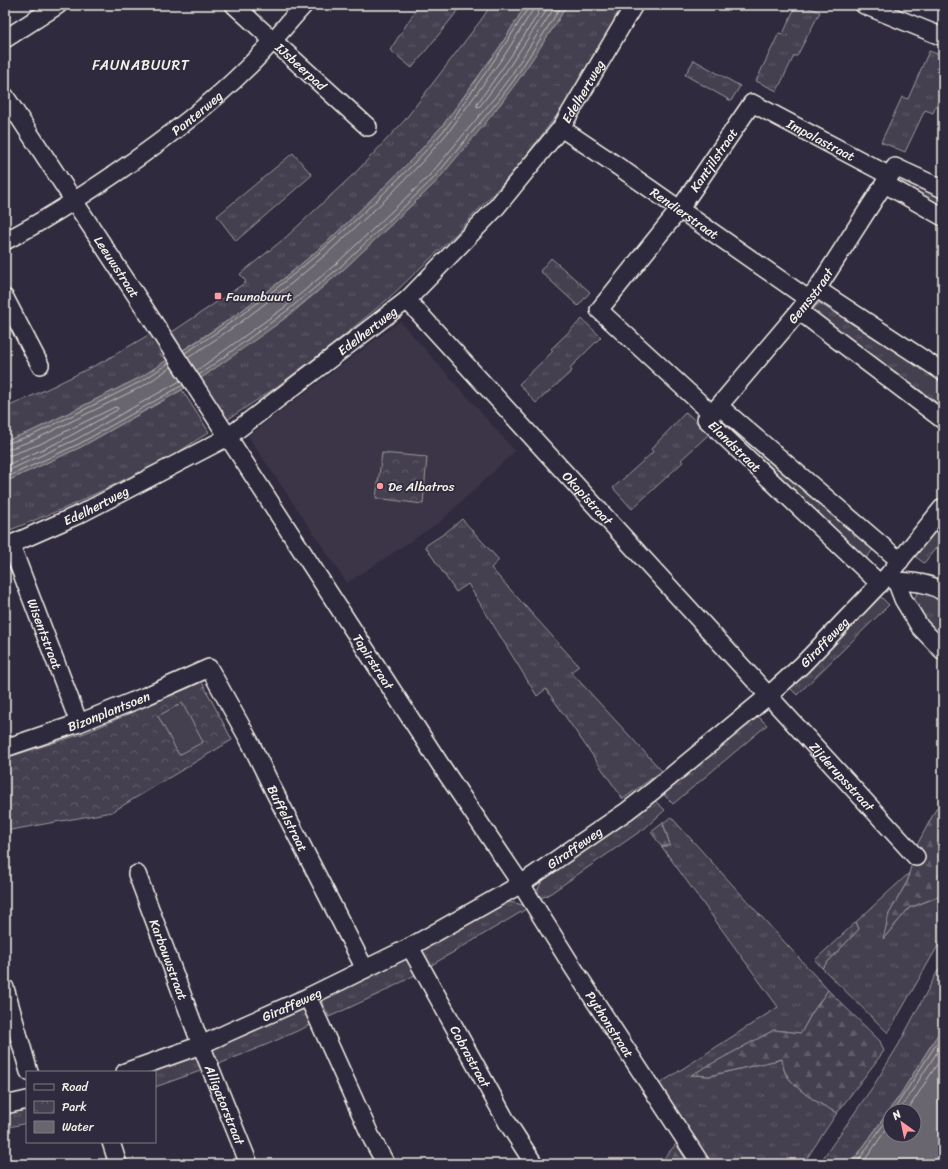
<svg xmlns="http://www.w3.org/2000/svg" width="948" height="1169" viewBox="0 0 948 1169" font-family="Sriracha,sans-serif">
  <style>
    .built { fill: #3b3647 }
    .grass { fill: url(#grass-tufts); stroke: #9c989c }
    .forest { fill: url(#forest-firs); stroke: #9c989c }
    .park { fill: url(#park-crowns); stroke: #9c989c }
    .pitch { fill: #454050; stroke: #9c989c }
    .water { fill: #6a6670; stroke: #a19ea0; fill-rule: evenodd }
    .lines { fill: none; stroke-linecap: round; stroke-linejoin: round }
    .shore { stroke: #bdb9b8; stroke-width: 1 }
    .street-casing { stroke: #f4f1e8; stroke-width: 20 }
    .street { stroke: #2f2a3d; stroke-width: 17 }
    .poi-dot { fill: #ff9aa2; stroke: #2f2a3d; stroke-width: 1.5 }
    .labels { text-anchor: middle; stroke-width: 3.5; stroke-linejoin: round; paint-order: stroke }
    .street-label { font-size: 13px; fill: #f4f1e8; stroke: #2f2a3d }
    .poi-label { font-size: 13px; fill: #f4f1e8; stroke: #2f2a3d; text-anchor: start }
    .neighbourhood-label { font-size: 14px; letter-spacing: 1px; fill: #f4f1e8; stroke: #2f2a3d }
  </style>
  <defs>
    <pattern id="grass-tufts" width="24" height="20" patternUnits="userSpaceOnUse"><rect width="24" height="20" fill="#454050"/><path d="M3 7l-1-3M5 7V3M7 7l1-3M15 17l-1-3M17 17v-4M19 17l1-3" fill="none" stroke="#605c69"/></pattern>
    <pattern id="forest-firs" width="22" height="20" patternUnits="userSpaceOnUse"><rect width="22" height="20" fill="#454050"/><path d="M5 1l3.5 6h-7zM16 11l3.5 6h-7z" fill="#605c69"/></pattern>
    <pattern id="park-crowns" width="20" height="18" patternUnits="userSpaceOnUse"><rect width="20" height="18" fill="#454050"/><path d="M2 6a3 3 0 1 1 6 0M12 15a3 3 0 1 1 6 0" fill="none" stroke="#605c69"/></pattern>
  </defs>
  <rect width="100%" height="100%" fill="#2f2a3d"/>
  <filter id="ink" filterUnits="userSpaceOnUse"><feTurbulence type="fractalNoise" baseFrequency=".025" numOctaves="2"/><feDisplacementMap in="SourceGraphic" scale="8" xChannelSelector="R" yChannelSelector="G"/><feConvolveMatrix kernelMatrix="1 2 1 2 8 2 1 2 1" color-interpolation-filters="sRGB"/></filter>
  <g filter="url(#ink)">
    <!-- built -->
    <path class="built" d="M400,321L515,451L440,522L347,583L248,436Z"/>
    <!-- grass -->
    <path class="grass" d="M419,5H461L456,13L412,68L390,50Z
      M491,5H526L499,48L443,125L415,156L379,192L325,244L287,276L236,315L183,350L172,332L208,308L246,282L240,274L285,238L356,172L404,121L481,20Z
      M567,5H626L608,37L565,104L518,167L456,234L388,299L331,346L275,388L224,422L197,381L291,314L343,270L436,182L502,102L555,25Z
      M796,5H801L820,12L797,56H794L777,91L756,81L779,33L783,34Z
      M929,51L943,56V91L933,113L925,110L905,152L881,142L902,97L908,99Z
      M694,60L740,86L731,101L685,75Z
      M293,153L312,175L236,241L217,216Z
      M904,180L943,198V207L902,183Z
      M551,258L590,292L578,306L540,271Z
      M819,303L943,382V407L812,311Z
      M582,319L601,337L570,368L572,371L536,403L519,384L553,351L551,349Z
      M150,334L160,350L159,353L167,360L141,377L32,431L5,441V408L45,390L104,361Z
      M182,390L209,432L171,457L70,506L5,532V482L81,447Z
      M686,412L709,434L681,460L683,462L632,509L613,488L653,452L651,449Z
      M724,418L875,547L864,561L718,423Z
      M462,519L499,560L491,568L579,666L571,672L662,771L623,799L546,689L537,696L468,584L456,592L425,546L445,533Z
      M943,519V539L924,563L913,555Z
      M922,591L943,600V637C931,626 919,614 914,598L917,594Z
      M880,596L889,605L797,695L789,687Z
      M757,715L767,725L673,804L662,793Z
      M654,800L665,810L645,828L551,893L538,900V889L544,877Z
      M671,817L828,990L812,1013L801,1033L774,1030L692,1075L709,1076L782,1059C783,1065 784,1073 788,1077C800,1093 820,1104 837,1113L803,1164H711L659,1084L778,1007L662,847L670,845L663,823Z
      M909,873L908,880L889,914L884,938L909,908L938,897L943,903V937L888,1033L822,968L859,929L856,922Z
      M502,901L515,903L526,906L528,908L430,966L421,948Z
      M409,954L419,973L381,993L329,1017L320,998Z
      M943,961V1026L942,1028L900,1095L851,1164H819L874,1085L899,1044Z
      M307,1005L315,1023L268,1044L214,1066L208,1048Z
      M200,1052L206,1069L155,1087V1072H142Z
      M27,1106V1123L5,1128V1112Z"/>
    <!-- forest -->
    <path class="forest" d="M943,796V903L937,897L909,908L883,939L889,914L908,880L909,873L918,843Z
      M663,823L670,845L662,847L651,832Z
      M856,922L859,929L822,968L815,960Z
      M828,990L880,1041L884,1051L837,1113C820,1104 800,1093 788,1077C784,1073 783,1065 782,1059L709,1076L691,1075L774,1030L801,1033L812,1013Z
      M676,1144L689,1164H659Z"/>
    <!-- park -->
    <path class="park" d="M382,453L427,457L423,504L376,498Z
      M202,682L232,740L112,812L5,831V758L85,733Z"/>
    <!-- pitch -->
    <path class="pitch" d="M182,703L203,742L179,755L158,716Z"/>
    <!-- water -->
    <path class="water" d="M526,5H567L555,25L517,82L484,125L436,182L343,270L276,325L197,381L81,447L5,482V441L32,431L141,377L167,360L201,339L236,315L287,276L325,244L379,192L415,156L443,125L499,48Z
      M943,1026V1164H851L900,1095ZM890,1111H914V1135H890Z"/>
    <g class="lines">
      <!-- shore -->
      <path class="shore" d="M540,5L538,14L511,56L477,104V107L480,106L505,73L550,5
        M185,353C249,313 308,265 363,213C392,186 420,158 446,128C455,117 462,105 470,94C491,66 510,38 528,8L529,5
        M188,358L241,322L292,283L331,250L386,199L422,162L450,130L506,53L532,11L534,5
        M196,371L285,307L337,263L429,176L495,97L510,77L556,5
        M199,375L288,310L340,267L433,179L499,100L514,80L562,5
        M5,444L33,435L142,381L169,363
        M5,449H9L36,439L145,385L171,367
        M5,455H11L38,445L115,407L118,408L117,410L59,442L5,466
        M5,472L77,439L180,381
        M5,478L79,444L183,385
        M893,1111L943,1034
        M899,1111L943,1043
        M907,1111L943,1055
        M856,1164L890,1115
        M862,1164L890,1124"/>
      <!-- street casing -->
      <g class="street-casing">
        <g id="street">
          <path id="s1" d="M234,5L368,127"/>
          <path d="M864,5L943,37"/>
          <path d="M5,39L58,5"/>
          <path id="s2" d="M5,96L145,309L440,764L521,884L574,969L701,1164"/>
          <path id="s3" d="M561,128L619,167L808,299"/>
          <path d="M885,184L943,217"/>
          <path id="s4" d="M5,241C46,220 81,197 119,171C164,140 208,107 247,68C267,49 285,26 304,5"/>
          <path d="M817,289L943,372"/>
          <path d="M5,298L40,365"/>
          <path id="s5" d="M407,300L916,857"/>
          <path d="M799,311L943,420"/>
          <path d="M719,406L900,561"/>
          <path id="s6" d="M712,414L799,311L808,299L817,289L895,167L943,189"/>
          <path id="s7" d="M11,545L79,723"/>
          <path id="s8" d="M5,547L80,514L228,437L407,300L495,209L561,128L634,5"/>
          <path d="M889,574L896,581L903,599L920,627L943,651"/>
          <path d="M896,581C912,582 929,582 943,592"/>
          <path id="s9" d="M880,584L706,419L712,414L599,310L679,210L752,103L890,176"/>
          <path id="s10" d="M5,748L79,723L146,696L209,668L249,740L274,791L365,969"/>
          <path id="s11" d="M137,874L201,1045L249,1164"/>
          <path id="s12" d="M410,947L507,1122L534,1164"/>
          <path d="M5,988L29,1072"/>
          <path d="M308,997L372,1139L386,1164"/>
          <path id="s13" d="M125,1072L201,1045L229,1032L308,997L410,947L521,884L627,811L653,791L768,696L802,665L889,574L943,507"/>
          <path d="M5,1105L27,1100"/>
          <path d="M111,1142L118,1164"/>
        </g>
      </g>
      <!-- street -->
      <use href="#street" class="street"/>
    </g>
  </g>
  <!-- markers -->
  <g class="poi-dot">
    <rect x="214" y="292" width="8" height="8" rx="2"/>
    <circle cx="380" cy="486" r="4"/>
  </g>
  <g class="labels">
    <!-- street labels -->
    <g class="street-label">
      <text dy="5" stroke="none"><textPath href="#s1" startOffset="91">IJsbeerpad</textPath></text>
      <text dy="5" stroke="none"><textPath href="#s8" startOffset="748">Edelhertweg</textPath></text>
      <text dy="5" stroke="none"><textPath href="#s4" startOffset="231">Panterweg</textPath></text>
      <text dy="5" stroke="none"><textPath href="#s9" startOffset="737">Impalastraat</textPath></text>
      <text dy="5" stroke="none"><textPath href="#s9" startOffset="590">Kantjilstraat</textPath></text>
      <text dy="5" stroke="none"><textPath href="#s3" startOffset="150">Rendierstraat</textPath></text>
      <text dy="5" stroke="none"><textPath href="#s2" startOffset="204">Leeuwstraat</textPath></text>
      <text dy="5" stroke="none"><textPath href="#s6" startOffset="154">Gemsstraat</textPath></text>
      <text dy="5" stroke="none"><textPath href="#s8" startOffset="424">Edelhertweg</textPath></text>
      <text transform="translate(735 446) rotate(44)" y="5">Elandstraat</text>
      <text dy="5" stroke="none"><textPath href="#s5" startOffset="268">Okapistraat</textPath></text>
      <text dy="5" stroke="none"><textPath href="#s8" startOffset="100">Edelhertweg</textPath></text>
      <text dy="5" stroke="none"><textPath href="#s7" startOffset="95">Wisentstraat</textPath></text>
      <text dy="5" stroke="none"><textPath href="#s13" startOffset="828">Giraffeweg</textPath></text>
      <text dy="5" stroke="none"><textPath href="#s2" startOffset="675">Tapirstraat</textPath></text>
      <text dy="5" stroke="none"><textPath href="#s10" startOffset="110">Bizonplantsoen</textPath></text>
      <text dy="5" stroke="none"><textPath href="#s5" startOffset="645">Zijderupsstraat</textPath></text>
      <text dy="5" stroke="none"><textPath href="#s10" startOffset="389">Buffelstraat</textPath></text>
      <text dy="5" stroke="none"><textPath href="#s13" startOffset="504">Giraffeweg</textPath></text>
      <text dy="5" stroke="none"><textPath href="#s11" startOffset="91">Karbouwstraat</textPath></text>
      <text dy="5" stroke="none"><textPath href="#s13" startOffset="180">Giraffeweg</textPath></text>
      <text dy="5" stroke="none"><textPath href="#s2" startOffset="1108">Pythonstraat</textPath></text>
      <text dy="5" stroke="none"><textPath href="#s12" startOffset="125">Cobrastraat</textPath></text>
      <text dy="5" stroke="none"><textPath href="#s11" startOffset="247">Alligatorstraat</textPath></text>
    </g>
    <!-- poi labels -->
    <g class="poi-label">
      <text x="226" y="301">Faunabuurt</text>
      <text x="388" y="491">De Albatros</text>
    </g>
    <!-- neighbourhood labels -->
    <g class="neighbourhood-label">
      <text x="141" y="70">FAUNABUURT</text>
    </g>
  </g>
  <!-- margin -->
  <rect width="948" height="1169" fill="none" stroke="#2f2a3d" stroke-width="20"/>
  <rect x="10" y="10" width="928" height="1149" fill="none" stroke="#f4f1e8" stroke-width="1.5" filter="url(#ink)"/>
  <!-- legend -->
  <rect x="26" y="1071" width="130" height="72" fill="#2f2a3d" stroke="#7e7a81"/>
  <rect x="34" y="1084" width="20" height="6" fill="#2f2a3d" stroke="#7e7a81"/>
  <text x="62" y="1091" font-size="12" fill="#f4f1e8">Road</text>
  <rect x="34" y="1101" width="20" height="12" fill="url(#park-crowns)" stroke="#7e7a81"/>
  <text x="62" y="1111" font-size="12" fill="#f4f1e8">Park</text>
  <rect x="34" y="1121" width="20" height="12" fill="#6a6670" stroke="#7e7a81"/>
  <text x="62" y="1131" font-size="12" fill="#f4f1e8">Water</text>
  <!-- north arrow -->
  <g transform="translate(902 1123) rotate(327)"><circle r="19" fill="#2f2a3d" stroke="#7e7a81"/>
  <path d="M0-3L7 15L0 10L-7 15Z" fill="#ff9aa2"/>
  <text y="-6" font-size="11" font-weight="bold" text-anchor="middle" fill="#f4f1e8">N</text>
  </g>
</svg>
